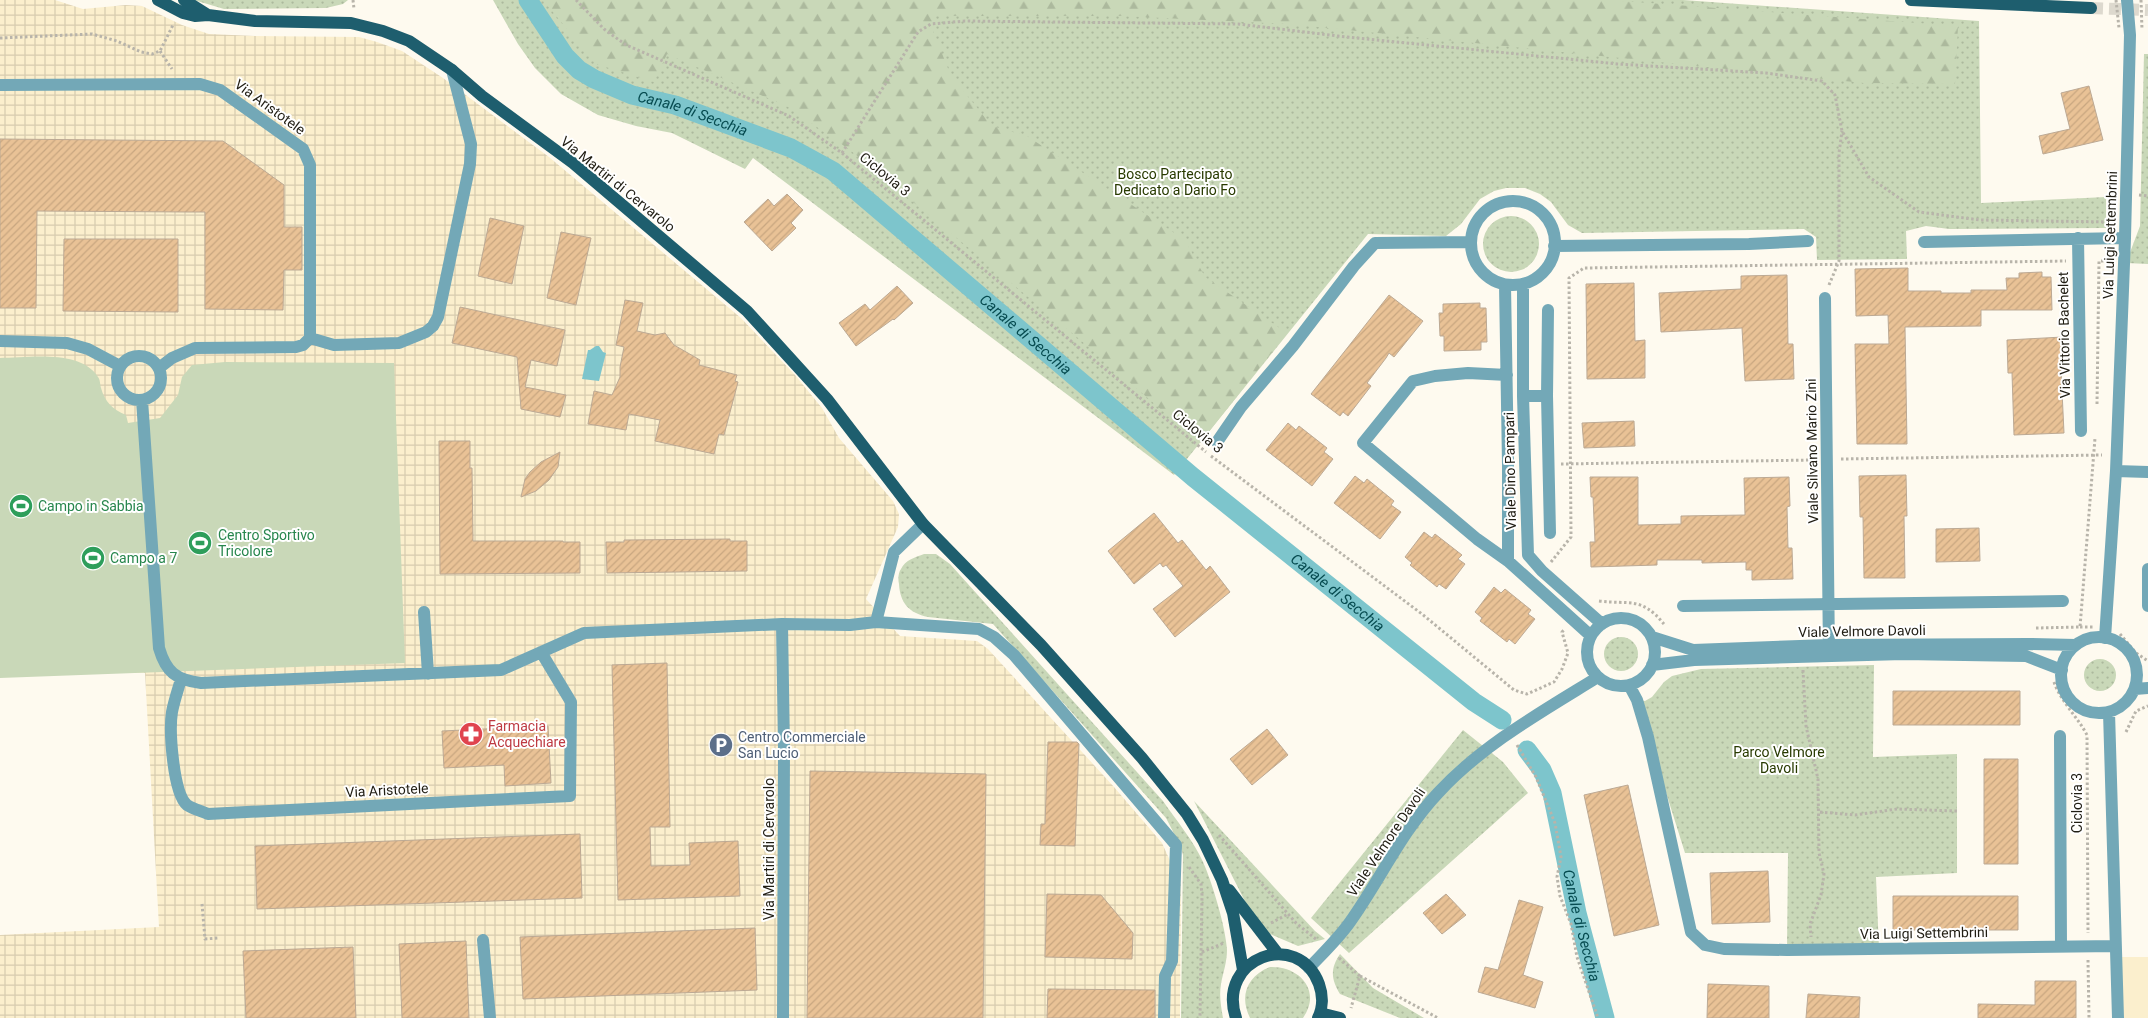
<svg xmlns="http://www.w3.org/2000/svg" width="2148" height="1018" viewBox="0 0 2148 1018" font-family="Roboto,sans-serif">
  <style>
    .built { fill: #fbefcd }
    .industrial { fill: url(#industrial-grid) }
    .green { fill: url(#green-dots) }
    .forest { fill: url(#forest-firs) }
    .pitch { fill: #c9d8b8 }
    .water { fill: #7dc5cc }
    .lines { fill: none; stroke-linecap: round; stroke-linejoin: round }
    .canal { stroke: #7dc5cc; stroke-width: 19 }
    .building { fill: url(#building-hatch); stroke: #bca994 }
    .major-tunnel { stroke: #ddd9ce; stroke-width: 12; stroke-dasharray: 12 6; stroke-linecap: butt }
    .path { stroke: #b8b4aa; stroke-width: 3; stroke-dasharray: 2.5 2.5; stroke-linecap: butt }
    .minor { stroke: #73a8b7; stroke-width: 12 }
    .major { stroke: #1e5e6e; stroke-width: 12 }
    .path-bridge { stroke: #b8b4aa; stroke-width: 3; stroke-dasharray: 2.5 2.5; stroke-linecap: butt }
    .labels { text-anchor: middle; stroke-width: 4; stroke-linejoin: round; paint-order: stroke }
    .street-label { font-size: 14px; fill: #201d13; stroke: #fff }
    .park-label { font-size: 14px; fill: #283a00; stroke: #fff }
    .leisure-label { font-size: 14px; fill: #27864d; stroke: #fff; text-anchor: start }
    .health-label { font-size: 14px; fill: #be3a42; stroke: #fff; text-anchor: start }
    .service-label { font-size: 14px; fill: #4e5e75; stroke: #fff; text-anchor: start }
    .water-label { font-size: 15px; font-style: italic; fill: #064b50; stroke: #fff }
  </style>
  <defs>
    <pattern id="industrial-grid" width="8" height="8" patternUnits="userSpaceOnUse" patternTransform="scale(1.25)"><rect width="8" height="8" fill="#fbefcd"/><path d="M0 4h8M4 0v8" fill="none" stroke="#d7ccaf"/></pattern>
    <pattern id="green-dots" width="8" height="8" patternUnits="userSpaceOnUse" patternTransform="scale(1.25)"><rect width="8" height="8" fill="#c9d8b8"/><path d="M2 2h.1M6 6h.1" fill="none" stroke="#acb99d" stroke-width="1.8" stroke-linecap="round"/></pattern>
    <pattern id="forest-firs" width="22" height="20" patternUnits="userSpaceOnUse" patternTransform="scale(1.25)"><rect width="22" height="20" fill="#c9d8b8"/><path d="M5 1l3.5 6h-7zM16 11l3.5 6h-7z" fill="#acb99d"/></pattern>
    <pattern id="building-hatch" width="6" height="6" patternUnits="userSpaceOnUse" patternTransform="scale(1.25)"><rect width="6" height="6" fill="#e9c296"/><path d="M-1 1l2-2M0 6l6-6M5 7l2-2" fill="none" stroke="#c8a680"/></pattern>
  </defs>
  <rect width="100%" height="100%" fill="#fefaef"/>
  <!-- built -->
  <path class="built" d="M2121,957H2148V1018H2123Z"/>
  <!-- industrial -->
  <path class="industrial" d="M0,0H55L83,9L126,5L142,6L182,25L209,34L255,36L359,37L377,42L402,51L443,78L549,157L741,318L795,375L822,408L839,438L893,501L899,514L898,527L866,599L900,636L977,641L988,649L1114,787L1162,843L1171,863L1181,867L1180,1018H0V935L159,927L145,673L0,672Z"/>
  <!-- green -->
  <path class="green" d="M194,0H348L343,4L326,8L224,9Z
    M493,0H1683L1979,21L1981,203L2106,197V228L1949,229L1926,226L1906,231L1907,259L1817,260L1816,237L1804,229L1582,233L1568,225L1551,202L1540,194L1525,188H1506L1494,191L1480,199L1461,224L1446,236L1368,234L1174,475L753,158L745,169L672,133L636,126L598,115L561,94L535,68L518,44Z
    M2144,54H2148V264L2126,263L2140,226Z
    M1483 244a28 28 0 1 1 56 0a28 28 0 1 1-56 0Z
    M924,554H936L950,564L1163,801C1176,820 1193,840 1203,862C1212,882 1226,928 1227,950C1227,962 1223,973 1221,984C1219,996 1221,1006 1223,1018H1181L1183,855L1181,847L1166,818L993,624L928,617C909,613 900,603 899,584C898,580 898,573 901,569C905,560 916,557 924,554Z
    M1604 654a17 17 0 1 1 34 0a17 17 0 1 1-34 0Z
    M2084 675a16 16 0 1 1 32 0a16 16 0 1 1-32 0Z
    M1874,665L1873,757L1957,754V873L1876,877L1879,949L1787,950L1788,853H1685L1637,700L1645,701L1652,697L1664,682L1672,676L1701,669Z
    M1463,730L1503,762L1528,793L1349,953L1311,918Z
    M1194,801L1315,931L1325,939L1298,946L1270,934L1252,915Z
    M1340,954L1373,988L1424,1018H1400L1340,994C1331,979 1330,969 1340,954Z
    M1270,967C1300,966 1322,991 1303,1018H1250C1239,996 1247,976 1270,967Z"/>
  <!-- forest -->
  <path class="forest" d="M543,0H1608L1958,26L1955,84L1864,83L1289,24L1122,16H935L933,31L951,76L992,126L1027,136L1185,240L1205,277L1287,333L1200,443L1078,338L850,150L788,107L667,54L654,82L596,64Z"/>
  <!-- pitch -->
  <path class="pitch" d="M0,358C29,358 80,349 98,377C100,379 100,384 101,388C105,402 112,409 126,415L128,423L160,418L178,395L182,377L192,365L225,362L394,363L405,663L0,678Z"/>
  <!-- water -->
  <path class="water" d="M596,346H599L603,352L606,353L599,381L582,379L588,350H590Z"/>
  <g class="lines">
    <!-- canal -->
    <g class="canal">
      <path id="s1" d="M528,0L565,56L579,70L594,79L632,95L675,105L791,148L833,171L1193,477L1474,702L1502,720"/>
      <path id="s2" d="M1527,750L1542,770L1552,793L1577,913L1605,1018"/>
    </g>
  </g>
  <!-- building -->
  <path class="building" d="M2089,86L2103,140L2043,154L2039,136L2070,129L2061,93Z
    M0,139L223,141L284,185V227H302V270H284L283,310L205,309V212H189L37,211L36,308H0Z
    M787,194L803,210L791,223L796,228L772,251L744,222L768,199L774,206Z
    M490,218L524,226L512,284L478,276Z
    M561,232L591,238L576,305L547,298Z
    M64,239H178V312L63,311Z
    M1908,268V291H1941V293H1971V290H2007L2006,278H2019V273L2042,272V277H2051L2052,310H1981V326L1905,327L1907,444H1857L1855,344H1889L1888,315L1856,316L1855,269Z
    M1787,275L1788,344H1793L1794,379L1745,381L1742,328L1661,332L1659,293L1741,289V276Z
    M1634,283L1635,341L1645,340V378L1587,379L1586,284Z
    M897,286L913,303L894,320L893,319L856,346L839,323L865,304L870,310Z
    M1389,295L1423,321L1394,357L1389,353L1386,358L1367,383L1371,386L1348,416L1343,412L1340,416L1311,394Z
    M625,300L643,303L637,331L655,335L665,333L674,345L700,360L699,365L737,375L735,381L738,382L724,435L719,434L714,454L655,441L660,420L629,414L626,430L588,424L594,391L612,395L620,377V367L624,347L616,345Z
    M1480,303V308H1486L1487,342H1481V350L1444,351V336H1440L1439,313H1443V304Z
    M460,307L565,330L557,366L531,360L525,387L566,395L560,417L521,409L517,357L452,343Z
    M2063,337L2065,370H2061L2064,433L2014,435L2012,373H2008L2007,340Z
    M1634,421L1635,446L1584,448L1582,423Z
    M1288,423L1296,430L1299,426L1327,448L1324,452L1333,459L1312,486L1266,450Z
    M439,441H470V468H472L473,541H563V542H580V573L440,574Z
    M560,452L558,467L549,480L536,491L521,497L525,479L530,472L541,462Z
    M1906,475L1907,516H1904L1905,578H1864L1863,517H1860L1859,476Z
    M1355,476L1364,483L1367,479L1394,501L1391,505L1401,512L1380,539L1334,503Z
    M1590,477H1638V525L1681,524V516L1745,515L1744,478L1789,477L1790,506L1787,507L1788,548H1792L1793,579L1752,580V570H1746V562L1702,563V560H1657V565L1591,567L1590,542H1595L1593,497H1591Z
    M1154,513L1178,543L1182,540L1206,570L1210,566L1230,592L1175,637L1153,609L1183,586L1166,565L1163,567L1160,563L1134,584L1108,551Z
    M1979,528L1980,561L1936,562V529Z
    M1424,532L1432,538L1435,534L1462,555L1458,559L1465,564L1446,589L1439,584L1437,587L1410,565L1412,563L1405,557Z
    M730,539V541H747V571L607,573L606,542H624V540Z
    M1494,587L1501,593L1505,589L1531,610L1528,614L1535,619L1515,644L1509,639L1507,642L1480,621L1482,618L1475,612Z
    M667,663L670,827H650L651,866L690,865L689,843L738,841L740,896L618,900L612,665Z
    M1893,691H2020V725H1893Z
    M548,726L551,783L505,786L504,765L444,768L442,731Z
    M1267,729L1288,755L1252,785L1230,759Z
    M1048,742H1077L1079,744L1075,846L1040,845L1041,824H1045Z
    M1984,759H2018V864H1984Z
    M810,771L986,774L983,1018H807Z
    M1628,785L1659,925L1614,936L1584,795Z
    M580,834L582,898L257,909L255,846Z
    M1768,871L1770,922L1712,924L1710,873Z
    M1047,894L1101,895L1133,933L1132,959L1045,957Z
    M1446,894L1466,915L1442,934L1423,913Z
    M1893,896H2018V930H1893Z
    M1519,900L1543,907L1523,975L1543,982L1535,1008L1478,992L1485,967L1498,970Z
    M755,928L757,990L523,999L520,937Z
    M466,941L469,1018H402L399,944Z
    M353,947L356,1018H246L243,951Z
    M2035,981H2076V1018H1978V1004L2035,1005Z
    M1708,984L1769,986V1018H1707Z
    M1048,989L1155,990V1018H1047Z
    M1808,994L1860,997L1859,1018H1806Z"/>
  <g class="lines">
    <!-- major-tunnel -->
    <path class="major-tunnel" d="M2091,8L2148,10"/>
    <!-- path -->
    <path class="path" d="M353,0L354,9
      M576,0L604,29L626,45L789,116L842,153L1206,452
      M0,38L92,34L117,41L141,52L152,54L160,51L173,25
      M160,51L172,69
      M842,153L918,32L931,24L965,21L1238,24L1338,36L1617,64L1766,73L1822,81L1835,95L1842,131L1869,177L1919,212L1980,220L2111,222
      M2139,195L2148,196
      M1829,285L1839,261V153L1842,131
      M2097,404L2099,261H2109
      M1211,456L1422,614L1514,690L1527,694L1554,682L1562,669L1568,653L1562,632L1564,630
      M1841,459L2102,455
      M1561,464L1812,460
      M1551,562L1571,537L1569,278L1584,268L2066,261
      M1599,601C1630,605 1641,596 1664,624
      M2080,627H2093
      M2036,628L2080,627L2095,438
      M2120,634L2136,653L2148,661
      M1803,670L1806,726L1818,779L1819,853L1824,874L1821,895L1810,924L1811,937
      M2054,682C2061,702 2077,716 2087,735L2088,933
      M2126,732L2136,711L2148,706
      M1517,745L1536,777L1555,823L1561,857L1557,877L1560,896L1571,924L1577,957L1598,1018
      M1820,812L1855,815L1897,809L1957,811
      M1219,835L1296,923L1317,940
      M1189,867L1201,884L1202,895L1200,1018
      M202,904L205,939L218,938
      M1271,923L1288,914
      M1202,952L1224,943
      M1339,958L1360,976L1351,1008
      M2088,960L2089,1018
      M1360,976L1438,1018"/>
    <!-- minor -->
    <path class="minor" d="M0,85L200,84L220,90L303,149L310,165V338L303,345L296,347L195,348L172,358L159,368
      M1471 243a42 42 0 1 1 84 0a42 42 0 1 1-84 0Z
      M2078,238L2081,431
      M1924,242L2125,238
      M1554,246L1749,244L1808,241
      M1523,284V396L1528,555L1542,571L1602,624
      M1505,285L1508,464V561L1591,636
      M1825,298L1829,654
      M1548,310L1547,396L1550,533
      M310,338L334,345L399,343L426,332L433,326L438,317L470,164L471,144L452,70
      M0,341L67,343L88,349L120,366
      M117 378a22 22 0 1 1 44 0a22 22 0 1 1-44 0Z
      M1507,375L1468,373L1435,376L1413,381L1363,443L1477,539L1508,561
      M1523,396H1547
      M142,400L159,648C166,672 176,680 201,683L501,670L584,633L782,624L850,625L876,622
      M1217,442L1241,407L1293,346L1354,266L1375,243L1471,242
      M2116,471L2148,472
      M923,524L894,552L876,622L979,629L994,637L1014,655L1176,845L1172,961L1165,976L1164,1018
      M2148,569V606
      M1683,606L2063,601
      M424,612L428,674
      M1587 652a34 34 0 1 1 68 0a34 34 0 1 1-68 0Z
      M782,624L784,748L783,1018
      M1652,637L1693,650L1829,645L2028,644L2076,645
      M2061 675a38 38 0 1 1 76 0a38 38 0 1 1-76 0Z
      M2105,638L2116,471L2125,238L2130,35L2127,0
      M1652,665L1694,660L1903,654L2026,656L2062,670
      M181,679C178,690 174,701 172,712C169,730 173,793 187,805C193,809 201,811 208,814L570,796L571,702L541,652
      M1629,685L1637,700L1648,737L1691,932L1705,945L1724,949L1787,950L2116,946
      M2135,689L2148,688
      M2109,712L2118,1018
      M2060,736L2061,947
      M483,940L490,1018
      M1309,968C1323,953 1338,939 1350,922C1380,880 1402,831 1438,793C1482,745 1543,711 1598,677"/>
    <!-- major -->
    <path class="major" d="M158,0L183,13L195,16L208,15L255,21L351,23L383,31L409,41L452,70L482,96L573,163L747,311L827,399L923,524L1041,645L1142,758L1187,814L1203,840L1222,880L1233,913L1243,970
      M184,0L208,15
      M1911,0L2091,8
      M1229,890L1278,954
      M1320,1013L1340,1018
      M1236,1018C1216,958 1298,928 1319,984C1323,995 1323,1008 1318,1018"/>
    <!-- path-bridge -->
    <path class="path-bridge" d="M2116,0L2119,28
      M2141,0L2142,30"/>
  </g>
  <!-- icons -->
  <defs>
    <g id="stadium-disc" transform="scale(1.25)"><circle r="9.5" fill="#2e9e5b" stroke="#fff"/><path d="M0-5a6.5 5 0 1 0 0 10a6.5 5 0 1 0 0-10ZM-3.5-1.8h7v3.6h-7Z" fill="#fff"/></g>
    <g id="pharmacy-disc" transform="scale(1.25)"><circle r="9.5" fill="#e0444e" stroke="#fff"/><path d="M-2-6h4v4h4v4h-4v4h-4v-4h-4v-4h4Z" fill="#fff"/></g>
    <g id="parking-disc" transform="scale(1.25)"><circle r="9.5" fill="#5c6f8a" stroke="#fff"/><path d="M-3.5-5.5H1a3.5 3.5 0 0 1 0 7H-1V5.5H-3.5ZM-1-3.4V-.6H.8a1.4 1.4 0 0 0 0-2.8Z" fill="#fff"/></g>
  </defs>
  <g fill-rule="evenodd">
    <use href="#stadium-disc" x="21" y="506"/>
    <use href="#stadium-disc" x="200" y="543"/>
    <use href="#stadium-disc" x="93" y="558"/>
    <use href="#pharmacy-disc" x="471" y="734"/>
    <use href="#parking-disc" x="721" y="745"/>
  </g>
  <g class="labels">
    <!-- street labels -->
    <g class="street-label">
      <text transform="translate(270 107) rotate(36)" y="5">Via Aristotele</text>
      <text transform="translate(885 174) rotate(39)" y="5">Ciclovia 3</text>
      <text transform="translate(618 184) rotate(39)" y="5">Via Martiri di Cervarolo</text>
      <text transform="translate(2110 235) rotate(-88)" y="5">Via Luigi Settembrini</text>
      <text transform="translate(2064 335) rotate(-91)" y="5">Via Vittorio Bachelet</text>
      <text transform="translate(1198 431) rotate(39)" y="5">Ciclovia 3</text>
      <text transform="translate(1812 451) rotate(-91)" y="5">Viale Silvano Mario Zini</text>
      <text transform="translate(1510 471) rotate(-91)" y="5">Viale Dino Pampari</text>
      <text transform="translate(1862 631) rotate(-1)" y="5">Viale Velmore Davoli</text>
      <text transform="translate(387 790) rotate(-3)" y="5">Via Aristotele</text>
      <text transform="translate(2077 803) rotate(-90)" y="5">Ciclovia 3</text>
      <text transform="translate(1386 842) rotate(-56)" y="5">Viale Velmore Davoli</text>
      <text transform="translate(769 849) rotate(-90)" y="5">Via Martiri di Cervarolo</text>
      <text transform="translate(1924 933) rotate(-1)" y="5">Via Luigi Settembrini</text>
    </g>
    <!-- park labels -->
    <g class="park-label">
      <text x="1175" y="179">Bosco Partecipato<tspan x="1175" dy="16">Dedicato a Dario Fo</tspan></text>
      <text x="1779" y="757">Parco Velmore<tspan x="1779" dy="16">Davoli</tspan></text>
    </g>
    <!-- leisure labels -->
    <g class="leisure-label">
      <text x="38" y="511">Campo in Sabbia</text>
      <text x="218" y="540">Centro Sportivo<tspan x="218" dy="16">Tricolore</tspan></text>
      <text x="110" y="563">Campo a 7</text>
    </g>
    <!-- health labels -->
    <g class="health-label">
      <text x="488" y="731">Farmacia<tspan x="488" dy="16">Acquechiare</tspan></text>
    </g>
    <!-- service labels -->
    <g class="service-label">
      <text x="738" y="742">Centro Commerciale<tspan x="738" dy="16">San Lucio</tspan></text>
    </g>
    <!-- water labels -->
    <g class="water-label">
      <text dy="5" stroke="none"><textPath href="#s1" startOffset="209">Canale di Secchia</textPath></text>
      <text dy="5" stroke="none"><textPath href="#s1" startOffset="614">Canale di Secchia</textPath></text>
      <text dy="5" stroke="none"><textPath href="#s1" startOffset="1019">Canale di Secchia</textPath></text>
      <text dy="5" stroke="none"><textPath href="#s2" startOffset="186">Canale di Secchia</textPath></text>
    </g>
  </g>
</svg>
